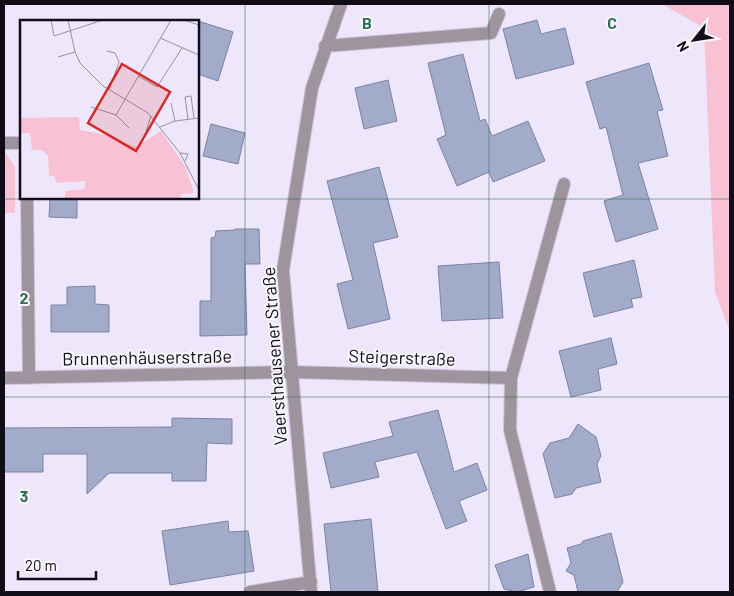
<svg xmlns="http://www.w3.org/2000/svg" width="734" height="596" viewBox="0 0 734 596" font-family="Barlow,sans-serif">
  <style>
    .green { fill: #f9c1d4 }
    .building { fill: #a2abca; stroke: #7c83a2 }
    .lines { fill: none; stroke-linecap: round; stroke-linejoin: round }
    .minor-casing { stroke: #cbc4d7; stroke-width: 14 }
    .minor { stroke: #9f939e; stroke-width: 12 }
    .grid { fill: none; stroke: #346c54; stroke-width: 1; stroke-opacity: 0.55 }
    .labels { text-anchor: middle; stroke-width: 4; stroke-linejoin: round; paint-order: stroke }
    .street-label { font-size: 18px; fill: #110d18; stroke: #f9f7fe }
    .inset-road { fill: none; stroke: #9690a0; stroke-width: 1 }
    .view { fill: #d62828; fill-opacity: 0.15; stroke: #d62828; stroke-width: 2.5 }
    .inset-edge { fill: none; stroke: #110d18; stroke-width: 2.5 }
    .grid-label { font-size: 16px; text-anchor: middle; font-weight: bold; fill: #346c54; stroke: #f9f7fe; stroke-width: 4; stroke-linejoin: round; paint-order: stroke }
  </style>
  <rect width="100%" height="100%" fill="#eee7fb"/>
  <!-- green -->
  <path class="green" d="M662,4H730V332L715,292L704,28Z
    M4,152H5L15,167V213H4Z"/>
  <!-- building -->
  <path class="building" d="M537,20L541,34L565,28L574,64L516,79L503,29Z
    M198,21L233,32L218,81L198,74Z
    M463,54L480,121L485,119L492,136L528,121L545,161L493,182L489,172L457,186L437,139L446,135L428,63Z
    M649,63L663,110L657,111L668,156L638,163L658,229L616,242L604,201L623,195L606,127L600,129L586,82Z
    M388,80L397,121L364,129L355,88Z
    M211,124L245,133L238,164L203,156Z
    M379,167L398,237L373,243L390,319L348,329L337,284L353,280L327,181Z
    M50,198H77V218L49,217Z
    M235,229H259L260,264H245L247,335L200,336V301H211V238L215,237L216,231L235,230Z
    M634,260L642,297L631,299L633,307L594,317L583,273Z
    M499,262L503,318L442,321L438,266Z
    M95,286V304L109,305V332H51V305H67V287Z
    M611,338L617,364L598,369L601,390L571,397L559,351Z
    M438,410L454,472L477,463L487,490L459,501L467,521L446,529L417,452L375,462L379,477L331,488L323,453L393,436L389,422Z
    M172,418L232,419V444L207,443L206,481H172V473H109L87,494V454H43V472H4V428L172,427Z
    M578,424L596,437L601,456L597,464L601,482L576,488L572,494L555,498L543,454L550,443L569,438Z
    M371,519L378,592H331L324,524Z
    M228,521L229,532L248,531L254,571L170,585L162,531Z
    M611,533L623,582L617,592H578L574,575L566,571L571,563L567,548L581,544L583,541Z
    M528,554L534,587L517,592L504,589L495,565Z"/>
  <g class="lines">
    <!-- minor casing -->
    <g class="minor-casing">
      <path id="minor" d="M325,46L491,33L499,14
        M4,143H21
        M27,198L29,378
        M4,378L291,372L511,378L564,184
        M511,378L510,430L550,592
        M250,592L311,582
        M311,592L283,270L312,88L341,4"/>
    </g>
    <!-- minor -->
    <use href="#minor" class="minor"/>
  </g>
  <!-- grid -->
  <path class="grid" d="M245,4V592M489,4V592M4,199H730M4,397H730"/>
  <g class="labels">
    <!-- street labels -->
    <g class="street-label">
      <text transform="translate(275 356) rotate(-94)" y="6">Vaersthausener Straße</text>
      <text transform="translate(147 358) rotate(-1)" y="6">Brunnenhäuserstraße</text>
      <text transform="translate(402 358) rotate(2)" y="6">Steigerstraße</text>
    </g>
  </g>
  <!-- overview -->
  <g transform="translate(20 20)">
    <rect width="179" height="179" fill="#eee7fb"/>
    <path d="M59,97L60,110L93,116L115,127L141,111L166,148L174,173L162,174L159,179H45V171L65,169V161L37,163L34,156H29L28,136L22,130H12L10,113H0V98Z" fill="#f9c1d4"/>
    <path class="inset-road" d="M31,0L34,16L83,0M164,0L179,5M140,18L179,35M87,31L95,33L99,42L89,70M55,32L60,43L83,66L128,93L160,133L179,170M38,37L55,32L48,0M118,56L137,67L162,28M151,83L155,101M71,87L96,95M168,99L165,77L171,76L174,98M140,107L155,101L179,98M109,108L96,95L151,0M126,111L131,96M160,133L168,134L165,141"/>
    <path class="view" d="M102,44L150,72L116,131L68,103Z"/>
    <rect width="179" height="179" class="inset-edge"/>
  </g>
  <g class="grid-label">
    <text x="367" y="29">B</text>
    <text x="612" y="29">C</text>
    <text x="24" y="304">2</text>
    <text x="24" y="502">3</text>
  </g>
  <!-- border -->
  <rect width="734" height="596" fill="none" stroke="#110d18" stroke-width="10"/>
  <!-- north arrow -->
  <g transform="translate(694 40) rotate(240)" stroke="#f9f7fe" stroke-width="4" paint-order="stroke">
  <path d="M0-4L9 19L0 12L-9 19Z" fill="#110d18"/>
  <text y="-8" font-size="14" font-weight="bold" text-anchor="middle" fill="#110d18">N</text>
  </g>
  <!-- scale -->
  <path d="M18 571v8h78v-8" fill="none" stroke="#110d18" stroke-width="2.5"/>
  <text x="25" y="571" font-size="15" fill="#110d18" stroke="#f9f7fe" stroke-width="4" paint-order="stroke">20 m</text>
</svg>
